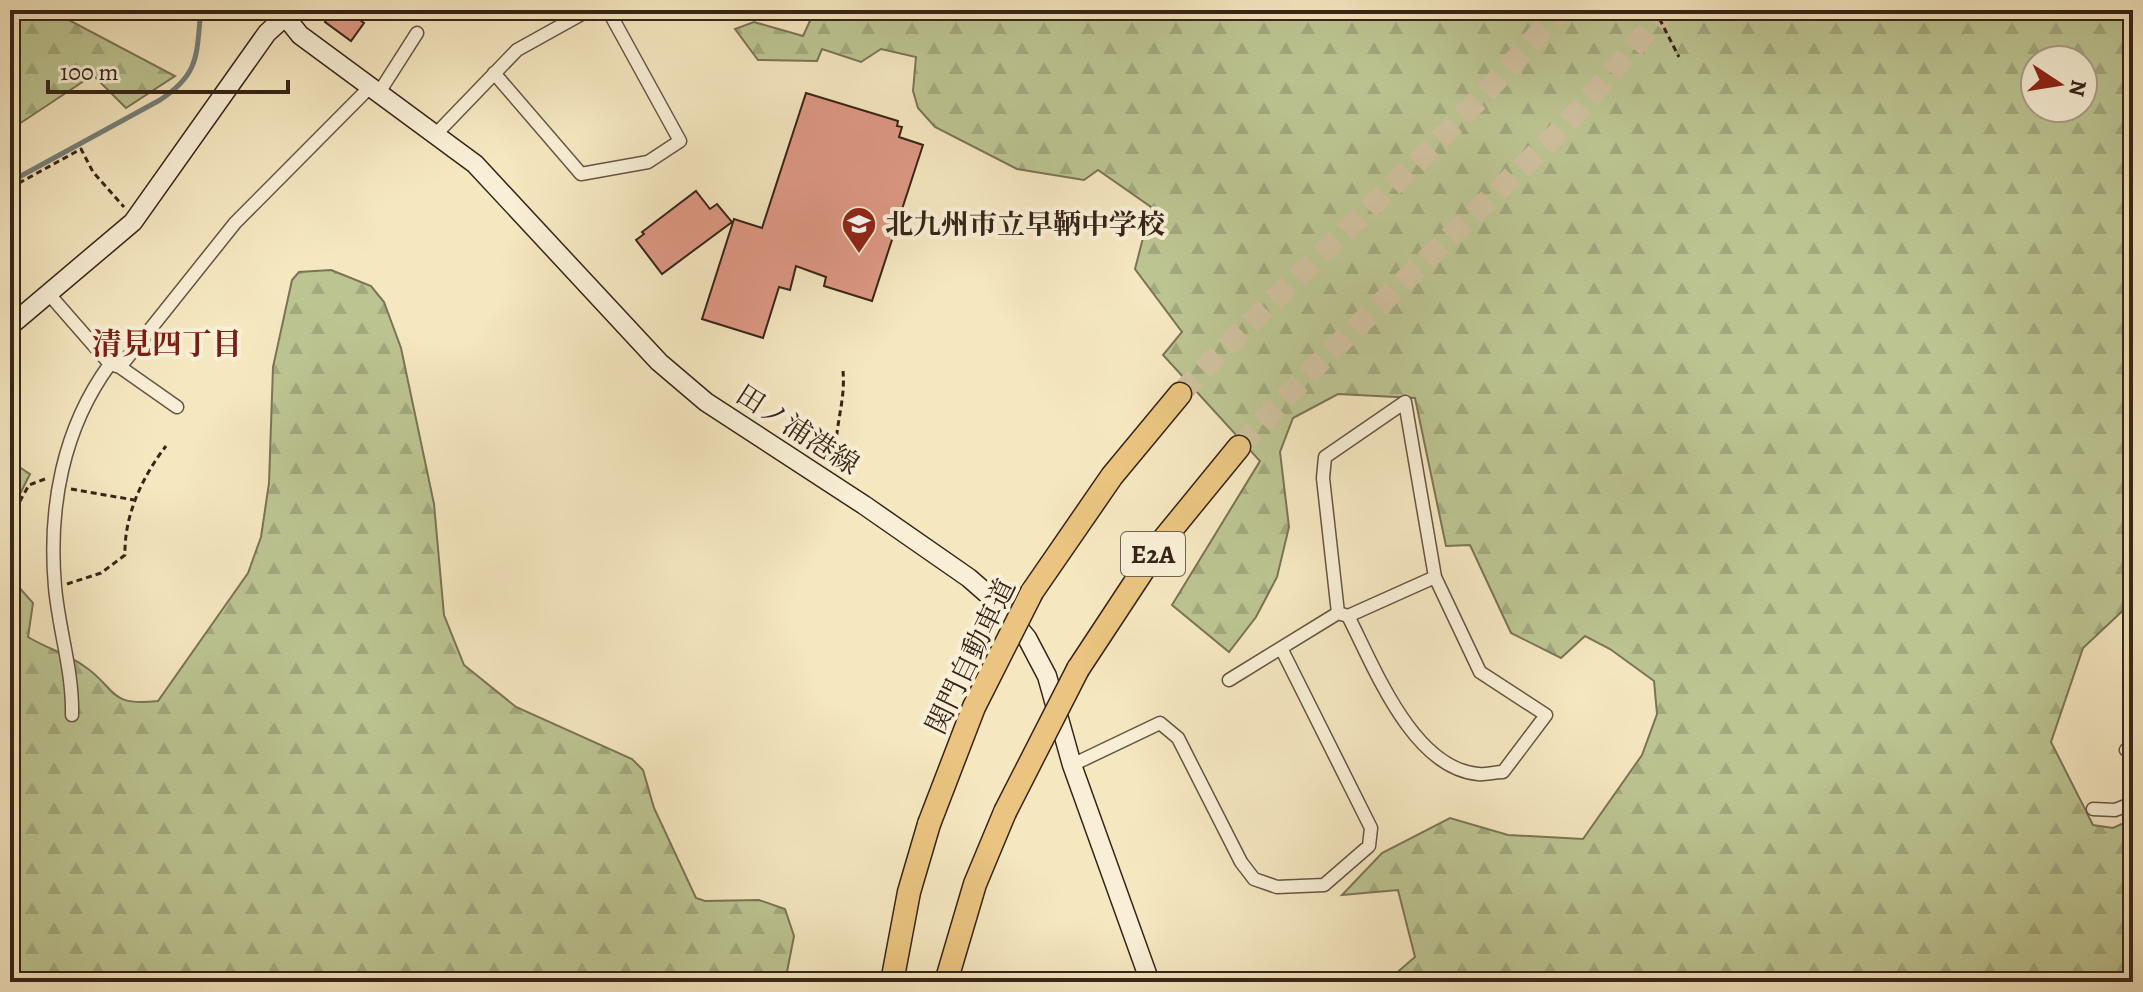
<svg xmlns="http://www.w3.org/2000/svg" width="2143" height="992" viewBox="0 0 2143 992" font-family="Alegreya,'Noto Serif JP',serif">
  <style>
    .forest { fill: url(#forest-firs); stroke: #7a7455; stroke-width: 2; fill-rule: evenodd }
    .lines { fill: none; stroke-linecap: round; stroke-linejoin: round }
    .stream { stroke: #75807a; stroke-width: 5 }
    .building { fill: #de9884; stroke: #372418; stroke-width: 2 }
    .highway-tunnel { stroke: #cfc09e; stroke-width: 22; stroke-dasharray: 22 11; stroke-linecap: butt }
    .street-casing { stroke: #665542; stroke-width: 15 }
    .secondary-casing { stroke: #372418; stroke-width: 21 }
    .highway-casing { stroke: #372418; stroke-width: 25 }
    .path { stroke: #372418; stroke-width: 3; stroke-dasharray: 6 4; stroke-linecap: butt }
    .street { stroke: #f8efd6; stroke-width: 12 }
    .secondary { stroke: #f8efd6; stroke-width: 18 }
    .highway { stroke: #eac480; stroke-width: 22 }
    .highway-bridge-casing { stroke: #372418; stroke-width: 25; stroke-linecap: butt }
    .highway-bridge { stroke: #eac480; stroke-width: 22 }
    .labels { text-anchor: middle; stroke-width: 8; stroke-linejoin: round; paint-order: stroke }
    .shield { fill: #f8efd6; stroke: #716151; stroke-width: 2 }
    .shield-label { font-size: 26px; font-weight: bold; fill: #372418 }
    .poi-label { font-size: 28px; font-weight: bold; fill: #372418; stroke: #f8efd6; text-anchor: start }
    .street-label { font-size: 28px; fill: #372418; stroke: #f8efd6 }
    .neighbourhood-label { font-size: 30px; font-weight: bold; fill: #7a1f14; stroke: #f8efd6 }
  </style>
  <defs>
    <pattern id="forest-firs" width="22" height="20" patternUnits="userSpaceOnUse" patternTransform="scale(2)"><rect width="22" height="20" fill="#bcc592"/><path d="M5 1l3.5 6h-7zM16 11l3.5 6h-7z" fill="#a2a97d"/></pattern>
  </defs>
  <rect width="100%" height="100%" fill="#f5e7c0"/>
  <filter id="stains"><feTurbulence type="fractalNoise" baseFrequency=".0025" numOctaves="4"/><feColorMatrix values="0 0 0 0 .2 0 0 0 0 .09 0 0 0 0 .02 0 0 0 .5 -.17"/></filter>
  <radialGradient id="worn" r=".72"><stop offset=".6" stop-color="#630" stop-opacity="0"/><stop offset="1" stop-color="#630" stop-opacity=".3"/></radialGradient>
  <!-- forest -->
  <path class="forest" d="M10,10H50L175,76L126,108L93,75L10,130Z
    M815,10H2133V601L2083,648L2051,742L2093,825L2113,828L2133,819V982H1386L1415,957L1398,890L1342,895L1382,853L1450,818L1508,835L1583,839L1642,755L1657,714L1654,681L1610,649L1585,636L1561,658L1511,633L1470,545L1446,546L1415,398L1338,394L1293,418L1280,452L1289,527L1277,577L1256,617L1229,652L1172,605L1260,461L1163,355L1182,332L1135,269L1151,207L1098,170L1084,180L1017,169L935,127L918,108L913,91L916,57L881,49L861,62L822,49L817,61L758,60L735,29L754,22L803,36ZM2035,60H2083V108H2035Z
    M331,270L371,286L384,302L401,348L434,504L444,615L464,665L516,707L632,759L643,770L654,808L696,898L705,901L759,900L785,909L794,936L785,982H10V577L33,603L28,637C46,648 67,654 84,666C117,688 107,707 158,701L248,573L261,537L269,483L273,367L292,280L299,272Z
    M10,461L30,474L10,514Z"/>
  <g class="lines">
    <!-- stream -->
    <path class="stream" d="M10,182L160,100C201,73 196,54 201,10"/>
  </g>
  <!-- building -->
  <path class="building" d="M333,10H346L364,23L351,41L325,22Z
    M806,93L898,121L897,126L902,127L899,137L923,145L872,301L824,286L826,277L796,266L790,290L779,287L763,338L702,319L734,219L762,228Z
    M696,191L710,209L717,204L732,222L662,274L636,240L644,234L642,232Z"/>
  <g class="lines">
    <!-- highway-tunnel -->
    <path class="highway-tunnel" d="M1180,394C1304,263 1443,149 1559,10
      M1239,447L1319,363L1562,129L1666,10"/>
    <!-- street casing -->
    <g class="street-casing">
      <path id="street" d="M494,73L581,174L648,162L680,141L608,10
        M380,91L417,33
        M437,133L517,50L589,10
        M48,293L110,364
        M120,367L177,407
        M1338,613L1323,478L1325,457L1405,402L1435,577L1480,672L1546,715L1503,772C1495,772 1485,775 1478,774C1412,768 1374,666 1348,616
        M1229,680L1338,613L1348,616L1435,577
        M72,715C73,671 59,631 55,587C48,507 63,428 110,364L120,367L235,223L372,85
        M2126,750L2133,747
        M1072,765L1160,723L1178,738L1241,862L1254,879L1277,887L1324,885L1369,846L1371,828L1282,650
        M2093,809L2115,810L2133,803"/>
    </g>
    <!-- secondary casing -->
    <g class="secondary-casing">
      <path id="secondary" d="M280,10L300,35L475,164L659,362L706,402L864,505L969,578L1001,606L1027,638L1047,676L1072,765L1150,982
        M10,326L133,222L267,33L290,12"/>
    </g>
    <!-- highway casing -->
    <g class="highway-casing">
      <path id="highway" d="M1032,592L1112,476L1180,394
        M1078,669L1163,540L1239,447
        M892,982L909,892L929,824
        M946,982L975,884L1005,812"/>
    </g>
    <!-- path -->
    <path class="path" d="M1655,10L1679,57
      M10,188L81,149L93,172L124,207
      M837,466C832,430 846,405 843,371
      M71,489L134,500
      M10,519L29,485L45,479
      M67,584L101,573L125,555C124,516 142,477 166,446"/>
    <!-- street -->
    <use href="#street" class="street"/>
    <!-- secondary -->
    <use href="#secondary" class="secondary"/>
    <!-- highway -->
    <use href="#highway" class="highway"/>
    <!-- highway-bridge casing -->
    <g class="highway-bridge-casing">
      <path id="highway-bridge" d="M1005,812L1078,669
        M929,824L974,707L1032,592"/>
    </g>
    <!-- highway-bridge -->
    <use href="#highway-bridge" class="highway-bridge"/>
  </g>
  <!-- icons -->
  <defs>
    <g id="school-pin" transform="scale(1.8)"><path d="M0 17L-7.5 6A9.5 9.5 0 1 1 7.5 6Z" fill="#8f2418" stroke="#f8efd6"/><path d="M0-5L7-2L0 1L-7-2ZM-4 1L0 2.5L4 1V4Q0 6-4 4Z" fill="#fff"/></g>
  </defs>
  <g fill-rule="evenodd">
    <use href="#school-pin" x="859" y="224"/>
  </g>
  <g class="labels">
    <!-- shield labels -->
    <rect class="shield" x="1121" y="532" width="64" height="44" rx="6"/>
    <g class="shield-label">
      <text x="1153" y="563">E2A</text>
    </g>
    <!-- poi labels -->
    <g class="poi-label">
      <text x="885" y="234">北九州市立早鞆中学校</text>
    </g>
    <!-- street labels -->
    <g class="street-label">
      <text transform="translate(798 429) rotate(33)" y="10">田ノ浦港線</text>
      <text transform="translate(970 656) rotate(-64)" y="10">関門自動車道</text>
    </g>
    <!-- neighbourhood labels -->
    <g class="neighbourhood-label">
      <text x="167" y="354">清見四丁目</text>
    </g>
  </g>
  <!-- margin -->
  <rect width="2143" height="992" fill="none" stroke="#f5e7c0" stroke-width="40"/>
  <rect x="12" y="12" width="2119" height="968" fill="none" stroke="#372418" stroke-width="4"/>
  <rect x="20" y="20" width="2103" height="952" fill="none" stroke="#372418" stroke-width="2"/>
  <!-- north arrow -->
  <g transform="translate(2059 84) rotate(102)"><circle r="38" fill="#f8efd6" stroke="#ab9e8a" stroke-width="2"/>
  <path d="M0-6L14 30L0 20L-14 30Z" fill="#8f2418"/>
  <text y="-12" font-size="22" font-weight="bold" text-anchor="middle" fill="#372418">N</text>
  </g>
  <!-- scale -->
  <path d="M48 80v12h240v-12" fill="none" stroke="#372418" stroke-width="4"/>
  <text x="60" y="80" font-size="24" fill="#372418" stroke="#f8efd6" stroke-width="6" paint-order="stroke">100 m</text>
  <rect width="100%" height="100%" filter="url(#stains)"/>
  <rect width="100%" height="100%" fill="url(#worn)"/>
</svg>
